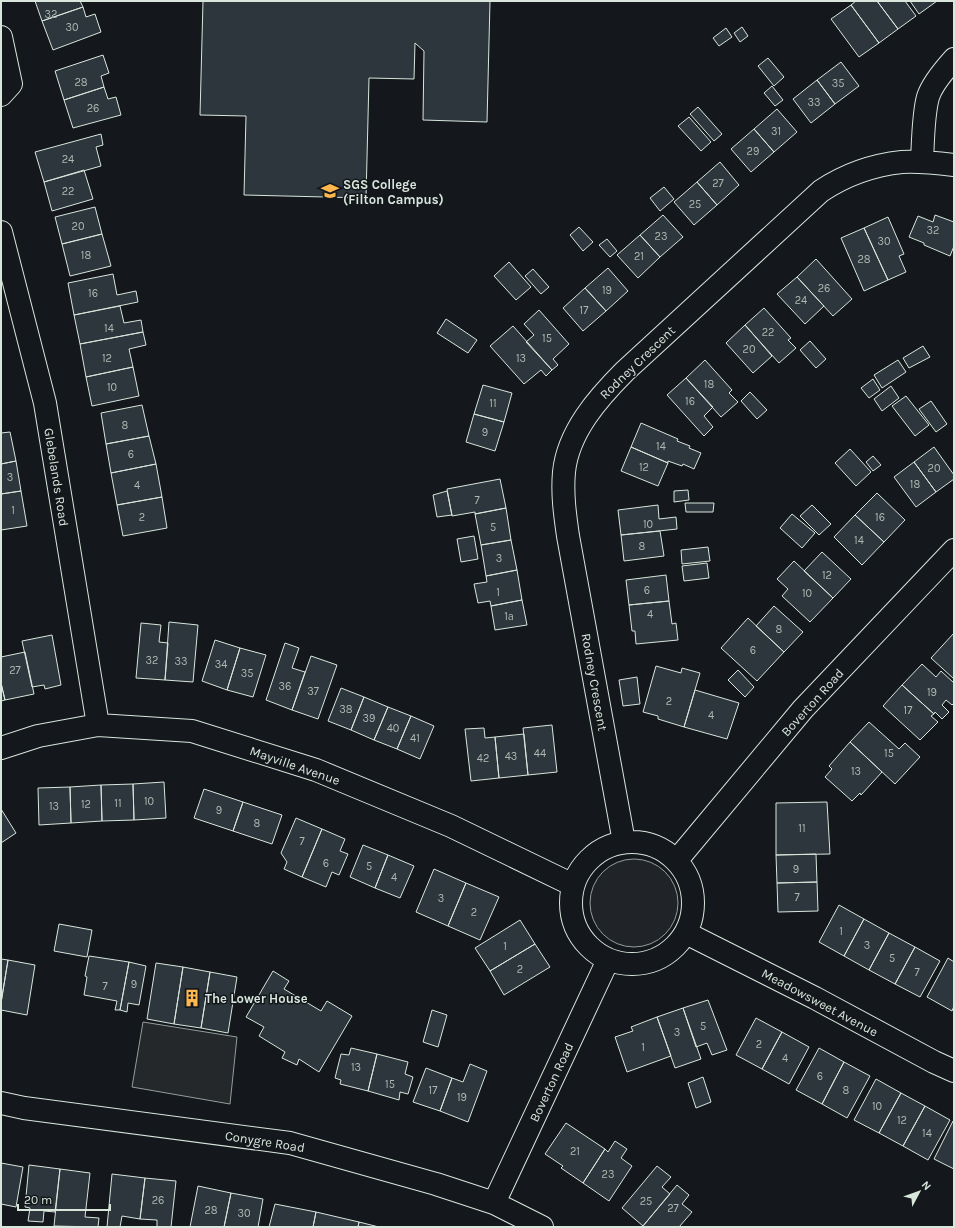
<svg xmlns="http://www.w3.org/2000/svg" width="955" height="1228" viewBox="0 0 955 1228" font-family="Karla,sans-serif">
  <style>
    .green { fill: #202428; stroke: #939e99 }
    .parking { fill: #24282b; stroke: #939e99 }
    .building { fill: #2c363c; stroke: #d8e6dc }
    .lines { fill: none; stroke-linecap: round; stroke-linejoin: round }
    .minor-casing { stroke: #d8e6dc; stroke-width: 24 }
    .minor { stroke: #14181c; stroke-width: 22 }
    .labels { text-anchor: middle; stroke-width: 3; stroke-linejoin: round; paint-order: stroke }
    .number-label { font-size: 11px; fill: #adbab4 }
    .poi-label { font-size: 13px; font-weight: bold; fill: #d8e6dc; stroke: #14181c; text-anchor: start }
    .street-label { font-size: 13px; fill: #d8e6dc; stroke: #14181c }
  </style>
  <rect width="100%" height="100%" fill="#14181c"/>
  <!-- green -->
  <path class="green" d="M590 903a44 44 0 1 1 88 0a44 44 0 1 1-88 0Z"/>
  <!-- parking -->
  <path class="parking" d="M143,1022L237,1037L230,1104L132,1087Z"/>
  <!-- building -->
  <path class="building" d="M35,1H80L83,7L42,21Z
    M203,1H490L487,122L423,120L424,51L415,43L414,79L369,78L366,198L244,195L246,116L200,115Z
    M856,1H877L898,29L879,43L851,5Z
    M877,1H905L916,16L898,29Z
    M910,1H937L919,14Z
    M851,5L879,43L859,57L831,19Z
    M83,7L86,17L95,14L101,32L53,50L42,21Z
    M742,27L748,36L740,42L734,33Z
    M726,28L732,37L719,46L713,38Z
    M103,55L109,73L101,76L104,87L64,100L55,71Z
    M768,58L784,77L774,86L758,66Z
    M841,62L859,86L835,104L817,80Z
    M817,80L835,104L811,123L793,99Z
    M772,86L783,100L775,106L764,93Z
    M104,87L108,99L116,97L121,115L73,128L64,100Z
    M698,107L722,134L714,141L690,114Z
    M777,109L797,132L774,152L754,129Z
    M689,117L711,142L701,151L678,126Z
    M754,129L774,152L751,172L731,149Z
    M101,134L103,145L96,147L101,166L44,182L35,152Z
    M720,162L739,185L717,205L697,182Z
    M84,170L93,199L52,211L44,182Z
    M697,182L717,205L694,225L674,202Z
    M664,187L674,199L660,211L650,198Z
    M95,207L102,234L62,244L55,217Z
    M663,215L683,237L660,257L640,235Z
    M935,215L954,222V246L950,256L924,245V243L909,237L918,216L933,222Z
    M888,217L904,254L899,256L906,272L888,280L864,228Z
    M579,227L593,242L583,251L570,235Z
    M864,228L888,280L864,291L841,238Z
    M102,234L111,266L70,276L62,244Z
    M640,235L660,257L638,278L617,255Z
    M607,239L617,251L610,257L599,245Z
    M816,259L852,299L833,316L797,277Z
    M509,262L531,287L516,300L494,276Z
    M608,268L628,291L606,311L585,288Z
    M533,269L549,287L541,294L525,276Z
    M113,274L117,295L136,291L138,302L74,315L68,283Z
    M797,277L824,306L805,324L777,294Z
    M585,288L606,311L583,331L563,308Z
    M120,306L124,323L141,320L143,332L80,344L74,315Z
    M764,308L791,338L788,340L796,348L779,363L745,325Z
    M539,310L569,344L553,359L558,365L552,370L526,342L534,335L524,324Z
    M446,319L477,340L468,353L437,333Z
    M745,325L772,356L753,373L726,343Z
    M513,326L552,370L546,376L541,370L524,384L490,346Z
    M143,332L146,345L129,349L133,367L86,377L80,344Z
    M810,341L826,359L816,368L800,350Z
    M923,346L930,357L909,368L903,358Z
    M705,360L732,390L729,393L738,402L721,417L686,378Z
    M898,360L906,372L882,388L874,375Z
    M133,367L139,396L92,406L86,377Z
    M686,378L713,407L704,416L713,427L704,436L667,395Z
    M873,379L880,390L869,398L861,388Z
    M483,385L512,393L504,422L474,414Z
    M891,386L899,398L882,411L874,399Z
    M750,392L767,410L757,419L741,401Z
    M906,396L929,425L915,436L892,406Z
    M931,401L947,424L936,432L919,409Z
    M142,405L149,436L106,444L101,413Z
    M474,414L504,422L495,451L466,442Z
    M641,423L678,439L677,441L690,446L689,448L701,453L694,469L683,464L682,466L668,461V463L631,447Z
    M10,432L16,461L1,464V433Z
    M149,436L156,464L111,473L106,444Z
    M631,447L668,463L658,486L621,471Z
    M934,447L954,475V479L936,492L914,462Z
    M850,449L871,472L856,486L835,463Z
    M873,456L881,465L873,471L866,462Z
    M16,461L21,491L1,494V464Z
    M914,462L936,492L916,507L894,477Z
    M156,464L162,497L117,505L111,473Z
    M500,479L506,508L475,514V512L452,516L447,489Z
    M688,490L689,500L674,502V491Z
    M21,491L27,526L1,530V494Z
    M447,491L452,515L437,517L433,495Z
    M877,493L905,520L884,542L855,515Z
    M162,497L167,528L123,536L117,505Z
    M685,503H714L713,512H686Z
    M658,505L659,519L676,517L677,529L621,535L618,510Z
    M812,505L831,524L819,535L800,516Z
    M506,508L511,540L481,545L475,514Z
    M792,514L815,533L802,548L780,528Z
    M855,515L884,542L862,565L834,537Z
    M660,531L664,556L624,561L621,535Z
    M474,536L478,559L461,562L457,539Z
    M511,540L517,570L486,576L481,545Z
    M708,547L710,561L682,564L681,550Z
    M822,552L851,579L833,598L804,571Z
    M794,561L833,598L810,622L782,596L788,589L777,579Z
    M707,563L709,578L684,581L682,566Z
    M517,570L522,600L491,606L490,601L478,603L474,584L487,582L486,576Z
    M666,575L669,601L629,605L626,580Z
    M522,600L527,625L495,630L491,606Z
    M669,601L672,624L676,623L678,640L636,644L635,631H632L629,605Z
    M774,606L803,632L784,652L756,626Z
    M748,618L784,652L757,681L721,648Z
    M169,622L198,625L193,682L165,680Z
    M141,623L161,625L159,642L168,643L165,680L136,678Z
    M954,633V679L931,658Z
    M52,635L61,685L45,689L44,685L32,687L22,641Z
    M215,640L240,648L227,690L202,681Z
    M285,643L299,648L292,668L305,672L292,710L266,700Z
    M240,648L266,655L253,697L227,690Z
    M25,652L34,694L5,700L1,683V657Z
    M311,656L337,665L318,719L292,710Z
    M922,664L936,677L941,671L954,683V703L952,705L946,700L942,705L949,712L942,719L935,712L934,714L902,685Z
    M656,666L681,673L682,668L700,673L684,727L658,719V716L643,712Z
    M738,670L754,687L745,697L728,680Z
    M637,677L640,704L623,706L619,680Z
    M1,683L5,700L1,701Z
    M902,685L934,714L931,716L938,722L920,740L883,706Z
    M341,688L364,697L351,730L328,721Z
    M695,690L739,703L727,739L684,727Z
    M364,697L388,707L374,740L351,730Z
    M388,707L411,716L397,749L374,740Z
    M411,716L434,726L420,759L397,749Z
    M869,722L899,749L905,743L920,757L895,784L850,742Z
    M552,725L557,772L528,775L523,728Z
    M484,728L485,738L495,737L499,778L471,781L465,729Z
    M524,734L528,775L499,778L495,737Z
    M850,742L882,772L861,795L860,793L852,801L825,777L832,769L829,766Z
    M164,782L166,818L134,820L133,784Z
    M133,784L134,820L102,821L101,785Z
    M101,785L102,821L71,823L70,787Z
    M70,787L71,823L39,825L38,788Z
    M204,789L243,802L233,831L194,818Z
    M243,802L282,815L272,844L233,831Z
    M827,802L830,854L776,855V803Z
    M1,809L16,833L1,843Z
    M296,818L322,829L302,877L284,869L287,862L281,853Z
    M322,829L345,839L340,851L348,854L339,875L332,872L326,887L302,877Z
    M363,845L388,855L375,888L350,877Z
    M816,854L817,882L777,883L776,855Z
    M388,855L414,866L400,898L375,888Z
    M434,869L466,883L448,926L416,912Z
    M817,882L818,911L778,912L777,883Z
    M466,883L499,897L480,940L448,926Z
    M839,905L864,919L844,956L819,942Z
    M864,919L889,933L869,970L844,956Z
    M520,920L535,944L490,971L475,948Z
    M59,924L92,930L87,957L54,951Z
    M889,933L915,947L895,984L869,970Z
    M535,944L550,967L504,995L490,971Z
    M915,947L940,961L920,997L895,984Z
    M89,956L129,962L120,1010H115L117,1001L84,995L87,977L85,976Z
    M948,958L954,962V1006L952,1011L927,997Z
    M1,959L8,960L1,1003Z
    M8,960L35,965L27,1015L1,1010V1003Z
    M129,962L146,966L139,1005L128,1003L127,1012L120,1010Z
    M156,963L183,967L174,1024L147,1019Z
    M183,967L210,972L201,1028L174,1024Z
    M273,971L289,981L284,989L321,1011L327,1001L352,1016L319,1072L299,1059L297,1065L282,1058L285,1052L259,1036L264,1027L246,1017Z
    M210,972L237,977L228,1033L201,1028Z
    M708,1000L727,1050L712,1055L707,1043L696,1047L683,1008Z
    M683,1008L701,1059L675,1068L657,1017Z
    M432,1010L447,1015L438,1047L423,1042Z
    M657,1017L671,1056L627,1072L615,1037L633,1031L631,1027Z
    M756,1018L782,1032L762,1069L736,1055Z
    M782,1032L809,1047L789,1084L762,1069Z
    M351,1048L377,1054L368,1091L340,1084L341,1080L335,1078L341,1054L349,1055Z
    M819,1048L844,1062L822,1104L796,1090Z
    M377,1054L408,1062L405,1074L413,1077L408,1094L400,1092L399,1100L368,1091Z
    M844,1062L870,1076L847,1118L822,1104Z
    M470,1064L487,1071L468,1122L440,1111L452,1078L463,1082Z
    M426,1068L452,1078L440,1111L413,1102Z
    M703,1077L711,1102L696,1108L688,1083Z
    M876,1079L901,1093L879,1133L854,1120Z
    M901,1093L925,1106L903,1146L879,1133Z
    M925,1106L950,1120L928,1160L903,1146Z
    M953,1121H954V1169L934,1159Z
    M566,1123L605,1149L583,1183L561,1168L563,1166L545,1154Z
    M615,1141L627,1149L621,1158L632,1166L609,1201L583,1183L605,1149L608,1152Z
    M1,1163L23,1167L16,1207L1,1204Z
    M29,1165L60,1169L55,1212L44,1211L43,1222L28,1221L30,1208L25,1207Z
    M657,1166L671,1177L662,1187L670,1194L643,1226L622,1208Z
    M60,1169L90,1173L85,1217L99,1218L98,1227L54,1226Z
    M112,1174L145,1178L140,1219L122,1216L120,1227H107Z
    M145,1178L176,1181L171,1227H157V1220L140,1219Z
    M677,1185L689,1195L682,1204L692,1212L679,1227H645L643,1226Z
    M198,1186L231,1193L224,1227H190Z
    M231,1193L263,1199L258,1227H224Z
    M275,1204L316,1212L313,1227H269Z
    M316,1212L359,1222L358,1227H313Z
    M359,1222L379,1227H358Z"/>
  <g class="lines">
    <!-- minor casing -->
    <g class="minor-casing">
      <path id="minor" d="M1,37L11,84L1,95
        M922,162C923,143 923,115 928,97C932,84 945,69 954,59
        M1,232L45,403L98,725
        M1,748L38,736L98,725L192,731L316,770L451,826L573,885
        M571 903a61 61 0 1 1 122 0a61 61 0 1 1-122 0Z
        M624,842L568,536C565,515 562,494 564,472C568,432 598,398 625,371L821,191C845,175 873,165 902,162C919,161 937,163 954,165
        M677,860L803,709L954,550
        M686,933L815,998L934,1062L954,1071
        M1,1103L24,1108L290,1143L436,1184L494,1203L542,1227
        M494,1203L608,960"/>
    </g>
    <!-- minor -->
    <use href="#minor" class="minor"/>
  </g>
  <!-- icons -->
  <defs>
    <g id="university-bare" transform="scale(1.38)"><path d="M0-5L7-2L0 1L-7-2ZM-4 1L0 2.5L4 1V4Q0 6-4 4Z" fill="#ffb74d" stroke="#14181c" stroke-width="2.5" paint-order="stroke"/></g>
    <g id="building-bare" transform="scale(1.38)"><path d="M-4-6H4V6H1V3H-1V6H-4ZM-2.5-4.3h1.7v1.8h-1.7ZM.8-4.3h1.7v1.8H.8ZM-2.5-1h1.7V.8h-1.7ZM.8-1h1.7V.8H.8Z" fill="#ffb74d" stroke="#14181c" stroke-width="2.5" paint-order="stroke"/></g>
  </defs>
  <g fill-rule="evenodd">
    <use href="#university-bare" x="330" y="191"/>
    <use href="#building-bare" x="192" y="998"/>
  </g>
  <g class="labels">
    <!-- number labels -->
    <g class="number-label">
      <text x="51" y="18">32</text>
      <text x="72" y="31">30</text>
      <text x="81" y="86">28</text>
      <text x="838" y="87">35</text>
      <text x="814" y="106">33</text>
      <text x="93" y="112">26</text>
      <text x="776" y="135">31</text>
      <text x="753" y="155">29</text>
      <text x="68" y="163">24</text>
      <text x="718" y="187">27</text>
      <text x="68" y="195">22</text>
      <text x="695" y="208">25</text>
      <text x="78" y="230">20</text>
      <text x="933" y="234">32</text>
      <text x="661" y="240">23</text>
      <text x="884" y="245">30</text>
      <text x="86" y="259">18</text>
      <text x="639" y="260">21</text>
      <text x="864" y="263">28</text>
      <text x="824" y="292">26</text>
      <text x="607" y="294">19</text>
      <text x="93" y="297">16</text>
      <text x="801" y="304">24</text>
      <text x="584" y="314">17</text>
      <text x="109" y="332">14</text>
      <text x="768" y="336">22</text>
      <text x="547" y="342">15</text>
      <text x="749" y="353">20</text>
      <text x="107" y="362">12</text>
      <text x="521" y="362">13</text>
      <text x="709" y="388">18</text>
      <text x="112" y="391">10</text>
      <text x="690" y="405">16</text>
      <text x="493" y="407">11</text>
      <text x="125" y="429">8</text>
      <text x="485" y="436">9</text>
      <text x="661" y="450">14</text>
      <text x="131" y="458">6</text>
      <text x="644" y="471">12</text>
      <text x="934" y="472">20</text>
      <text x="10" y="481">3</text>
      <text x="915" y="488">18</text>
      <text x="137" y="489">4</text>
      <text x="477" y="504">7</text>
      <text x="13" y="514">1</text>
      <text x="142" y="521">2</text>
      <text x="880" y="521">16</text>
      <text x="648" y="528">10</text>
      <text x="493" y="531">5</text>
      <text x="859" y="544">14</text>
      <text x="642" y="550">8</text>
      <text x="499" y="562">3</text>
      <text x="827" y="579">12</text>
      <text x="647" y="594">6</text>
      <text x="498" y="596">1</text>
      <text x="807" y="597">10</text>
      <text x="650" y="618">4</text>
      <text x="509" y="620">1a</text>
      <text x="779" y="633">8</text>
      <text x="753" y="654">6</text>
      <text x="152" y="664">32</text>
      <text x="181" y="665">33</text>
      <text x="221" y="668">34</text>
      <text x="15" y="674">27</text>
      <text x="247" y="677">35</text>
      <text x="285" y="690">36</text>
      <text x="313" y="695">37</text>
      <text x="932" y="696">19</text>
      <text x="669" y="705">2</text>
      <text x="346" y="713">38</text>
      <text x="908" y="714">17</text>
      <text x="711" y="719">4</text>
      <text x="369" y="722">39</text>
      <text x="393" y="732">40</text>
      <text x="415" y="742">41</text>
      <text x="540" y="757">44</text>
      <text x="889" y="757">15</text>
      <text x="511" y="760">43</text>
      <text x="483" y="762">42</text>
      <text x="856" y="775">13</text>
      <text x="149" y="805">10</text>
      <text x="118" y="807">11</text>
      <text x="86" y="808">12</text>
      <text x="54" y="810">13</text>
      <text x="219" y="814">9</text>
      <text x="257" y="827">8</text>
      <text x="802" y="832">11</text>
      <text x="302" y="845">7</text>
      <text x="326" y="867">6</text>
      <text x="369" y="870">5</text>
      <text x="796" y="873">9</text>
      <text x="394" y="881">4</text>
      <text x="797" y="901">7</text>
      <text x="441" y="902">3</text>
      <text x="474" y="916">2</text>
      <text x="841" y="935">1</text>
      <text x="867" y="949">3</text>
      <text x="505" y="950">1</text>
      <text x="892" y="962">5</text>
      <text x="520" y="973">2</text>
      <text x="917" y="976">7</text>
      <text x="134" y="988">9</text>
      <text x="105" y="990">7</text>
      <text x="703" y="1030">5</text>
      <text x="677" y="1036">3</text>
      <text x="759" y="1048">2</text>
      <text x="643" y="1051">1</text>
      <text x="785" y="1062">4</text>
      <text x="356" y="1071">13</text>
      <text x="820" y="1080">6</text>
      <text x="390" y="1088">15</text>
      <text x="433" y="1094">17</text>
      <text x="846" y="1094">8</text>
      <text x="462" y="1101">19</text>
      <text x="877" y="1110">10</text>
      <text x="902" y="1124">12</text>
      <text x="927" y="1137">14</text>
      <text x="575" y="1155">21</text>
      <text x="608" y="1178">23</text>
      <text x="158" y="1204">26</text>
      <text x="646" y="1205">25</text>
      <text x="673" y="1212">27</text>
      <text x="211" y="1214">28</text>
      <text x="244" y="1217">30</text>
    </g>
    <!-- poi labels -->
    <g class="poi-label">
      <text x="343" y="189">SGS College<tspan x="343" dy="15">(Filton Campus)</tspan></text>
      <text x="205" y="1003">The Lower House</text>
    </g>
    <!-- street labels -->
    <g class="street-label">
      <text transform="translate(637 362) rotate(-44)" y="5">Rodney Crescent</text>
      <text transform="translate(57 477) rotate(81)" y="5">Glebelands Road</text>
      <text transform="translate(595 682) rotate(80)" y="5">Rodney Crescent</text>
      <text transform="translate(812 702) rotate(-48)" y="5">Boverton Road</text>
      <text transform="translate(295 765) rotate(19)" y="5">Mayville Avenue</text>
      <text transform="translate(820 1002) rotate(28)" y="5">Meadowsweet Avenue</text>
      <text transform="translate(551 1082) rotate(-65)" y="5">Boverton Road</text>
      <text transform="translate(265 1141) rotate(9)" y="5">Conygre Road</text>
    </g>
  </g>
  <!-- border -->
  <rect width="955" height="1228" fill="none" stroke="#d8e6dc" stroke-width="4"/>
  <!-- north arrow -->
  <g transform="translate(919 1192) rotate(49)" stroke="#14181c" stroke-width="3" paint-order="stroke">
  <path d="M0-3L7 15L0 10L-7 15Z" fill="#d8e6dc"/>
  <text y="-6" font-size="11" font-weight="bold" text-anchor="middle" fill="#d8e6dc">N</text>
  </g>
  <!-- scale -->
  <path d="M18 1204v6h92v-6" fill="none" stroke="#d8e6dc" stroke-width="2"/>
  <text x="24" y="1204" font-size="12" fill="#d8e6dc" stroke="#14181c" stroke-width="3" paint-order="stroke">20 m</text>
</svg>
